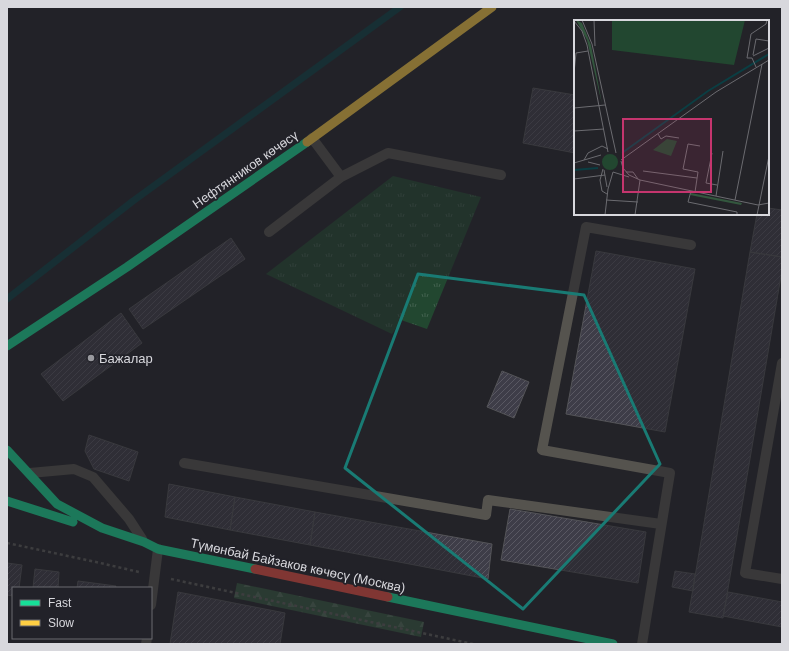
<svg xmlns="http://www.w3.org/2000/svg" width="789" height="651" viewBox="0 0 789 651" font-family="Helvetica,sans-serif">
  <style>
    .grass { fill: url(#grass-tufts) }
    .forest { fill: url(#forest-firs) }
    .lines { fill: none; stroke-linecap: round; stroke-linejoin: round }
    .stream { stroke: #0b3e43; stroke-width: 7 }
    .building { fill: url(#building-hatch); stroke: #545458 }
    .path { stroke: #5e5e5c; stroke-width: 2.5; stroke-dasharray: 3 3; stroke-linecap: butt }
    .lane { stroke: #55534e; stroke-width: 10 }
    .fast { stroke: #16e098; stroke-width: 9 }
    .slow { stroke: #ffcf43; stroke-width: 9 }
    .jam { stroke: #f24e42; stroke-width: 9 }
    .marked { fill: none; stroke: #197b74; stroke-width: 3; stroke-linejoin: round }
    .poi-dot { fill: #99999e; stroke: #222229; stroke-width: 1.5 }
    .labels { text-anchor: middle; stroke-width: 3.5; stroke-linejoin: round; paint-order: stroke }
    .street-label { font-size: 13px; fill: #d8d8dd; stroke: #222229 }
    .poi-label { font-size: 13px; fill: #d8d8dd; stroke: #222229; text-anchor: start }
    .inset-river { fill: none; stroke: #0b3e43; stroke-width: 2 }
    .inset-road { fill: none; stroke: #6b6b70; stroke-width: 1 }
    .view { fill: #c5356e; fill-opacity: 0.15; stroke: #c5356e; stroke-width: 2 }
    .inset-edge { fill: none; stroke: #d8d8dd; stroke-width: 2 }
  </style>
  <defs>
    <pattern id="grass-tufts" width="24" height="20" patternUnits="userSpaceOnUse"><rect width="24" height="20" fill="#224730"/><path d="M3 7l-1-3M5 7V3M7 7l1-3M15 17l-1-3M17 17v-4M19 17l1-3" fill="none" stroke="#41614e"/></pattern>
    <pattern id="forest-firs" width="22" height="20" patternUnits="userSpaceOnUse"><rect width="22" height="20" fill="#33573e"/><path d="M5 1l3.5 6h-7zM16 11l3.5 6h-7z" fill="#506e59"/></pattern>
    <pattern id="building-hatch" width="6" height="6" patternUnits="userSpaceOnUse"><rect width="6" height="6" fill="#3e3d48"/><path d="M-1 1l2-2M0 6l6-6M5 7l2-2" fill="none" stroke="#595862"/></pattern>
  </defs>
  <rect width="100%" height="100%" fill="#232328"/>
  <!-- grass -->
  <path class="grass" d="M393,176L481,197L427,329L401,320L392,334L266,274Z"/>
  <!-- forest -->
  <path class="forest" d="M237,583L424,622L421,637L234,598Z"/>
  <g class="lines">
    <!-- stream -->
    <path class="stream" d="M7,299L133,201L400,7"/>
  </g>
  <!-- building -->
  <path class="building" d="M533,88L575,95V153L523,143Z
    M768,208L782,210V257L750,252L757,214H768Z
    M231,238L245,259L143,329L129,309Z
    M596,251L695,269L665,432L566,414Z
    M750,252L782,257V270L723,618L689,612Z
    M121,313L142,343L63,401L41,374Z
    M502,371L529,382L514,418L487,407Z
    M89,435L138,452L129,481L94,469L85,451Z
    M169,484L235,497L230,530L165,517Z
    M235,497L315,512L310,545L230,530Z
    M510,509L646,532L638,583L501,560Z
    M315,512L492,544L488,579L310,545Z
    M7,563L22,565L19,588H13V596L7,595Z
    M35,569L59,572L58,588H33Z
    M675,571L695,574L693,591L672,587Z
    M78,581L116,586L115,588H77Z
    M178,592L285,613L280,644H170Z
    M728,592L782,602V627L723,616Z"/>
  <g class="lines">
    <!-- path -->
    <path class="path" d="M7,543L96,562L139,572
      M171,579L473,644"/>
    <!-- lane -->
    <path class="lane" d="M312,138L341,177L388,153L501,175
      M269,232L341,177
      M782,363L745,573L782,579
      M184,463L486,515L488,500L661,524
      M30,473L74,469L93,477L129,519L142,539
      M151,605L158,549
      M146,644L147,638
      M642,644L670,473L542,450L586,227L691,245"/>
    <!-- fast -->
    <path class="fast" d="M7,346L127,267L307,142
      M7,450L57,504L102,528L144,542L158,549L255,569
      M7,501L73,522
      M388,597L613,644"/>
    <!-- slow -->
    <path class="slow" d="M307,142L492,7"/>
    <!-- jam -->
    <path class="jam" d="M255,569L388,597"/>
  </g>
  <!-- marked area -->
  <path d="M0 0H789V651H0ZM418,274L584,295L660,464L523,609L345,468Z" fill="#232328" fill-opacity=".55" fill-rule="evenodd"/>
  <path class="marked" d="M418,274L584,295L660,464L523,609L345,468Z"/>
  <!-- markers -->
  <circle class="poi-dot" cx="91" cy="358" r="4"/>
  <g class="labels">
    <!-- street labels -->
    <g class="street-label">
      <text transform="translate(245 169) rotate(-35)" y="5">Нефтянников көчөсү</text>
      <text transform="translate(298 565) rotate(12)" y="5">Түмөнбай Байзаков көчөсү (Москва)</text>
    </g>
    <!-- poi labels -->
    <g class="poi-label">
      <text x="99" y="363">Бажалар</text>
    </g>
  </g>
  <!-- overview -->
  <g transform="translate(574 20)">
    <rect width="195" height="195" fill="#232328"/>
    <path d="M38,0H171L160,45L38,30ZM93,119L103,121L97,136L79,130ZM28 142a8 8 0 1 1 16 0a8 8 0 1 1-16 0Z" fill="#224730"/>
    <path d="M2,0L8,3L17,25L28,84L13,20ZM117,173L168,183L167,185L116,175Z" fill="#33573e"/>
    <path class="inset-river" d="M48,133L134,71L195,34M0,150L24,148"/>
    <path class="inset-road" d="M8,0L18,24L42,133M20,0L21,26M0,1L8,11L13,25L34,132M179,35L182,19L195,21M179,36L195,28M182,47L178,38H173L177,14L192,4L193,0M0,53L2,33L14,31M0,88L31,85M0,111L30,109M84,114L87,119L92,116L105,118M138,133L132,163L143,165M10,140L14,133L28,126L34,129M47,140L142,72L195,40M47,141L49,148L55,155L66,160L184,185L195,183M14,142L26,145M0,143L27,135M29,149L26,160L28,171L33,174M30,150L33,167M69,151L123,158M39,152L55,157M52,152H59L64,159M0,159L31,155M117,171L114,182L163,192V195M121,172L124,152L109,149L114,124L126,126M142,176L149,131M32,180L64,182M161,180L188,44M31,195L34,169L39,152M61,195L66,160M183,195L195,136"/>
    <path class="view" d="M49,99H137V172H49Z"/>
    <rect width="195" height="195" class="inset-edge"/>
  </g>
  <!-- border -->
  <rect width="789" height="651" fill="none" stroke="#d8d8dd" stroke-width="16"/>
  <!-- legend -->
  <rect x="12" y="587" width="140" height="52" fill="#222229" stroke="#6b6b71"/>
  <rect x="20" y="600" width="20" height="6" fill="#16e098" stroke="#6b6b71"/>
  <text x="48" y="607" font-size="12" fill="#d8d8dd">Fast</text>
  <rect x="20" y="620" width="20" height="6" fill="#ffcf43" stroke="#6b6b71"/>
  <text x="48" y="627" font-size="12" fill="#d8d8dd">Slow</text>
</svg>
